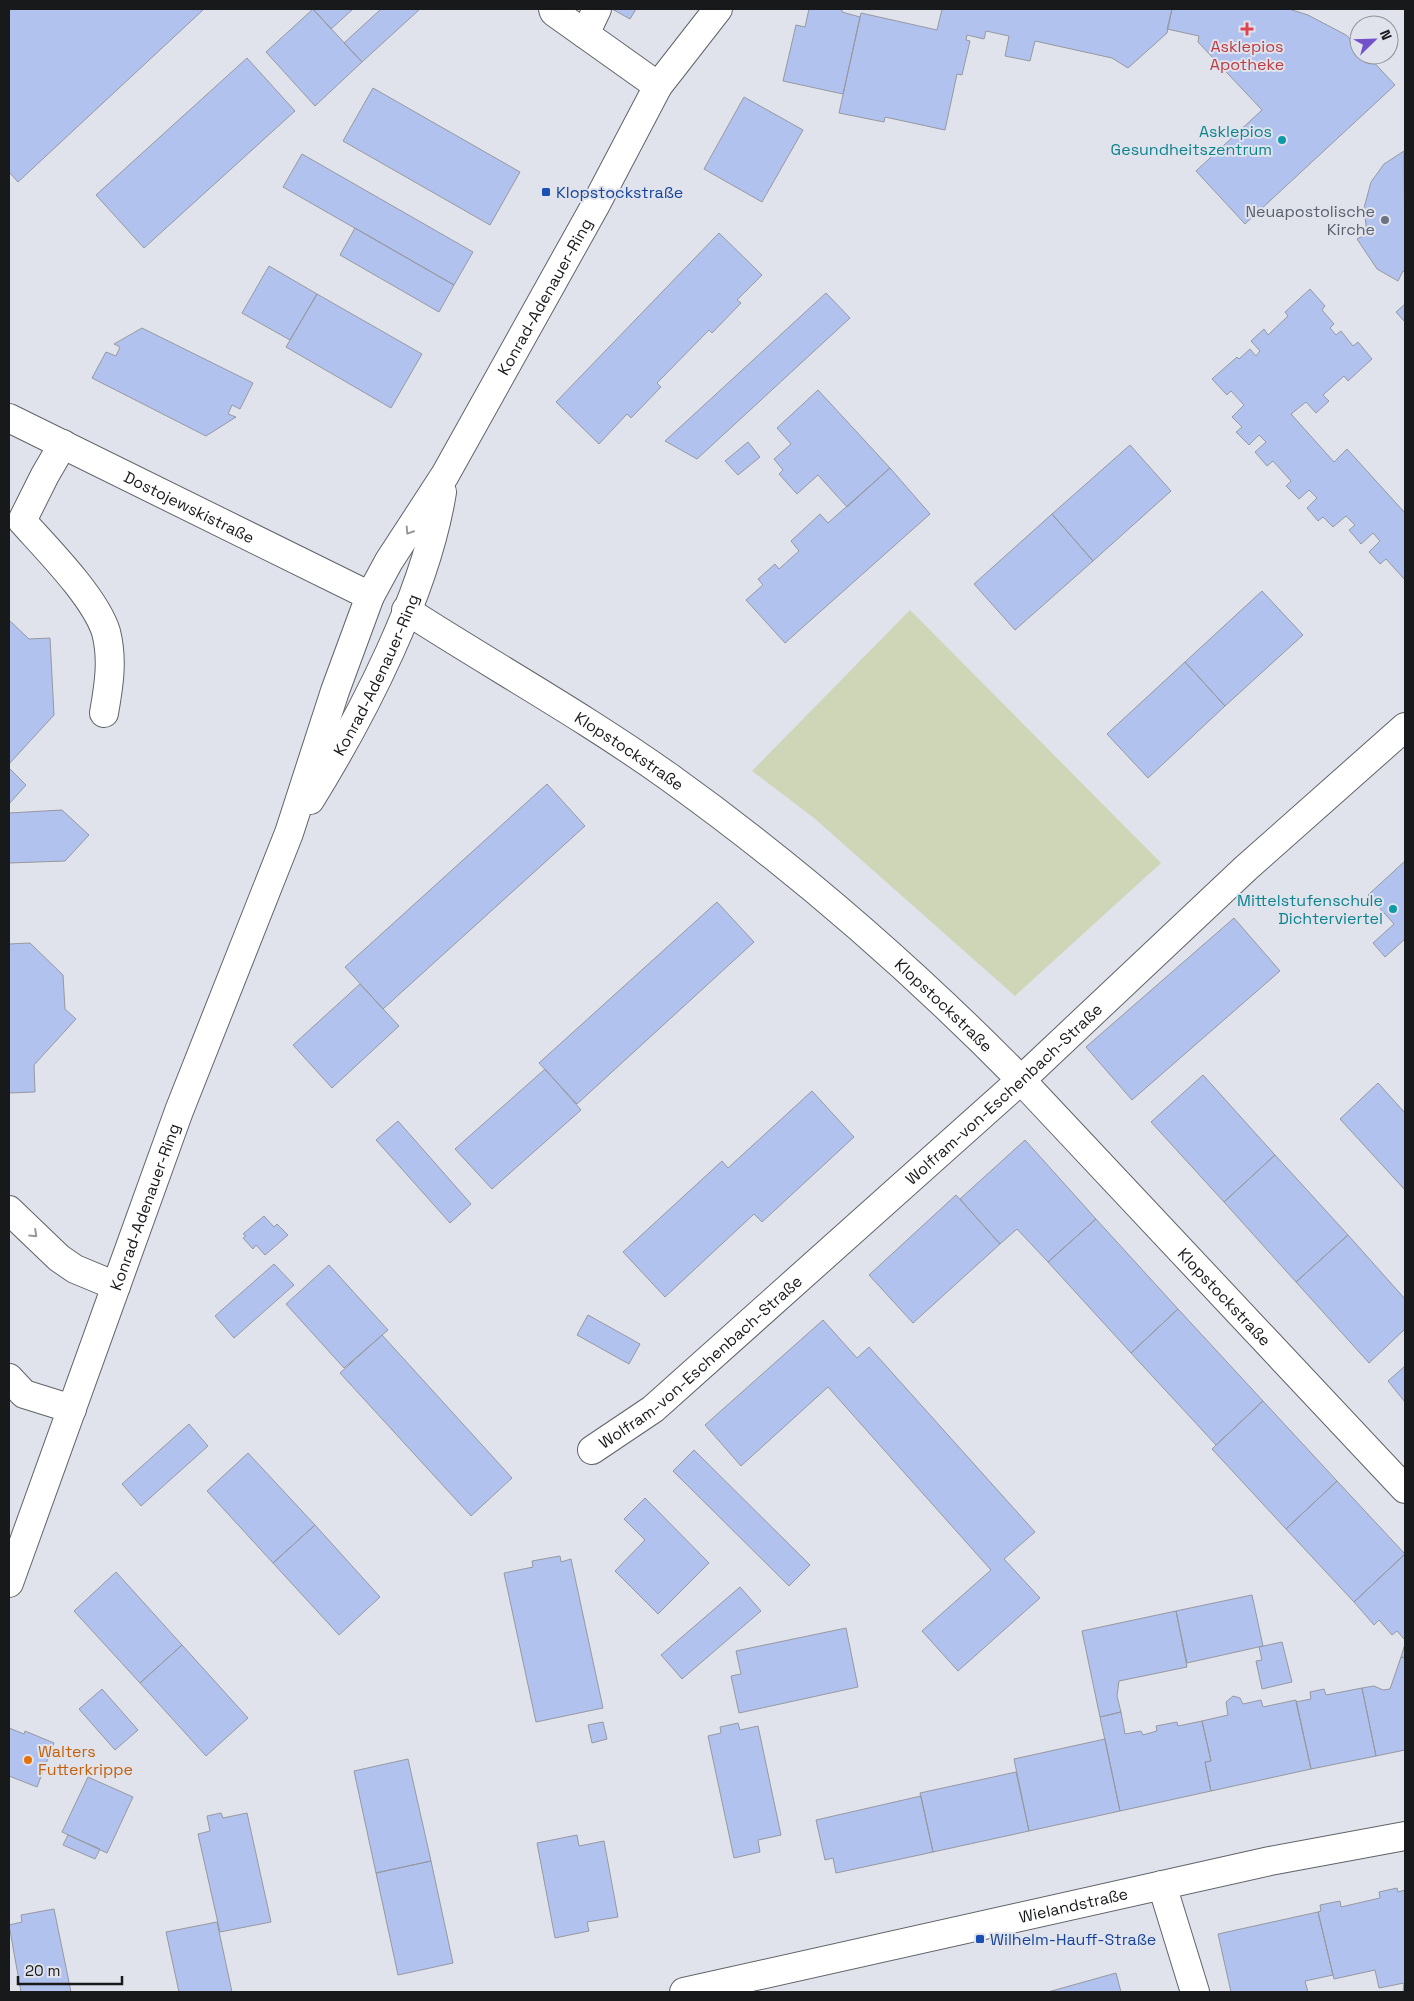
<svg xmlns="http://www.w3.org/2000/svg" width="1414" height="2001" viewBox="0 0 1414 2001" font-family="'Space Grotesk',sans-serif">
  <style>
    .green { fill: #ced6b7 }
    .building { fill: #b2c2ef; stroke: #9699a0 }
    .lines { fill: none; stroke-linecap: round; stroke-linejoin: round }
    .minor-casing { stroke: #606369; stroke-width: 30 }
    .major-casing { stroke: #606369; stroke-width: 30 }
    .minor { stroke: #fff; stroke-width: 28 }
    .major { stroke: #fff; stroke-width: 28 }
    .oneway { stroke: #979898 }
    .health-dot { fill: #e0444e; stroke: #e0e3eb; stroke-width: 2 }
    .culture-dot { fill: #0f9aa8; stroke: #e0e3eb; stroke-width: 2 }
    .transit-dot { fill: #1a4fb4; stroke: #e0e3eb; stroke-width: 2 }
    .worship-dot { fill: #6b7280; stroke: #e0e3eb; stroke-width: 2 }
    .food-dot { fill: #e8710a; stroke: #e0e3eb; stroke-width: 2 }
    .labels { text-anchor: middle; stroke-width: 4; stroke-linejoin: round; paint-order: stroke }
    .health-label { font-size: 16px; fill: #be3a42; stroke: #e0e3eb }
    .culture-label { font-size: 16px; fill: #0d838f; stroke: #e0e3eb; text-anchor: end }
    .transit-label { font-size: 16px; fill: #164399; stroke: #e0e3eb; text-anchor: start }
    .worship-label { font-size: 16px; fill: #5b616d; stroke: #e0e3eb; text-anchor: end }
    .street-label { font-size: 16px; fill: #18191b; stroke: #e0e3eb }
    .food-label { font-size: 16px; fill: #c56008; stroke: #e0e3eb; text-anchor: start }
  </style>
  <rect width="100%" height="100%" fill="#e0e3eb"/>
  <!-- green -->
  <path class="green" d="M910,610L1161,863L1015,996L814,818L752,771Z"/>
  <!-- building -->
  <path class="building" d="M9,9H204L18,182L9,172Z
    M313,9H353L331,29Z
    M313,9L362,62L315,106L266,52Z
    M381,9H420L362,62L344,43Z
    M612,9H636L630,19Z
    M809,9H842V12L860,17L843,94L783,81L796,25L805,27Z
    M942,9H1172L1167,33L1128,68L1112,58L1035,41L1030,61L1005,56L1009,36L986,31L984,39L967,35L966,40L970,41L962,75L957,74L945,130L885,117L884,122L839,113L861,13L937,30Z
    M1172,9H1289L1308,15L1346,35L1359,47V55H1367L1395,85L1245,224L1196,171L1262,110L1198,42L1199,36L1167,29Z
    M247,58L295,111L144,248L96,195Z
    M373,88L520,172L490,225L343,141Z
    M744,97L803,130L762,202L704,169Z
    M1404,151L1405,272L1403,271L1398,281L1377,269L1357,239L1367,234L1364,208L1371,182L1384,164Z
    M302,154L473,252L454,285L283,187Z
    M355,228L454,285L439,312L340,255Z
    M719,233L762,275L737,300L741,303L712,333L709,330L657,383L661,387L631,418L627,414L599,444L556,402Z
    M269,266L317,294L290,340L242,313Z
    M1310,289L1325,306L1322,310L1334,324L1330,328L1336,335L1341,331L1353,346L1358,342L1372,359L1348,381L1344,376L1323,395L1329,401L1316,413L1306,402L1291,414L1334,462L1347,449L1405,513V580L1386,559L1380,564L1369,552L1380,541L1373,533L1361,544L1349,530L1355,525L1346,516L1333,527L1323,517L1318,521L1307,508L1317,498L1309,490L1299,499L1286,486L1291,481L1273,461L1267,466L1255,452L1266,442L1259,435L1249,445L1236,432L1242,427L1232,417L1244,405L1231,391L1227,395L1212,379L1237,357L1239,359L1250,349L1256,356L1260,351L1251,341L1264,329L1268,335L1288,316L1285,312Z
    M826,293L850,318L697,459L665,441Z
    M317,294L422,354L391,408L286,347Z
    M1405,304V322L1396,312Z
    M142,328L253,383L240,409L232,405L228,414L236,417L206,436L92,378L106,352L116,356L120,347L114,344Z
    M818,390L890,468L847,507L818,475L797,494L779,474L783,470L774,459L791,444L777,428Z
    M748,442L760,457L738,475L725,461Z
    M1130,445L1171,491L1093,561L1052,514Z
    M890,468L930,514L785,643L746,600L763,585L758,579L775,564L779,569L799,551L791,541L820,514L828,523Z
    M1052,514L1093,561L1015,630L974,584Z
    M1262,591L1303,635L1225,706L1185,662Z
    M9,620L29,639L50,638L54,715L9,764Z
    M1185,662L1225,706L1148,778L1107,734Z
    M9,768L26,785L9,804Z
    M547,784L585,826L383,1009L345,967Z
    M62,810L89,835L65,861L9,863V813Z
    M1405,861V939L1385,957L1373,943L1394,924L1368,895Z
    M717,902L754,942L577,1104L539,1063Z
    M1234,918L1280,971L1132,1100L1086,1047Z
    M30,943L63,975L65,1009L76,1019L34,1065L35,1092L9,1093V944Z
    M360,984L399,1026L332,1088L293,1045Z
    M545,1069L581,1110L492,1189L455,1149Z
    M1203,1075L1275,1155L1224,1202L1151,1122Z
    M1378,1083L1405,1113V1190L1340,1119Z
    M812,1091L854,1137L762,1222L754,1214L665,1297L623,1252L722,1161L728,1168Z
    M398,1121L471,1204L450,1223L376,1140Z
    M1025,1140L1096,1219L1048,1262L1017,1229L1000,1244L960,1199Z
    M1275,1155L1348,1235L1296,1282L1224,1202Z
    M956,1195L1000,1244L913,1323L869,1275Z
    M264,1216L274,1227L277,1224L288,1235L265,1255L256,1245L253,1249L243,1238L246,1236L243,1234Z
    M1096,1219L1178,1309L1131,1353L1048,1262Z
    M1348,1235L1405,1299V1329L1369,1363L1296,1282Z
    M274,1264L294,1285L234,1338L215,1316Z
    M329,1265L388,1330L344,1368L286,1304Z
    M1178,1309L1263,1401L1216,1445L1131,1353Z
    M588,1315L640,1344L629,1364L577,1335Z
    M823,1320L857,1358L869,1347L1035,1532L1004,1559L1040,1598L958,1671L922,1631L991,1570L828,1387L741,1466L705,1425Z
    M382,1335L512,1478L471,1516L340,1373Z
    M1405,1366V1402L1388,1381Z
    M1263,1401L1337,1481L1286,1529L1212,1449Z
    M189,1424L208,1446L141,1506L122,1484Z
    M694,1450L810,1565L789,1586L673,1471Z
    M248,1453L315,1525L273,1563L207,1491Z
    M1337,1481L1405,1554L1354,1602L1286,1529Z
    M645,1498L709,1563L658,1614L615,1571L645,1540L624,1519Z
    M315,1525L380,1597L339,1635L273,1563Z
    M1405,1554V1640L1397,1631L1392,1635L1379,1620L1374,1625L1354,1602Z
    M560,1556L561,1562L571,1559L603,1708L536,1722L504,1573L533,1567L532,1561Z
    M116,1572L182,1645L140,1683L74,1611Z
    M740,1587L761,1611L682,1679L661,1655Z
    M1252,1595L1263,1646L1187,1663L1176,1611Z
    M1176,1611L1187,1667L1119,1681L1117,1696L1121,1712L1100,1717L1082,1631Z
    M846,1628L858,1687L739,1713L731,1676L741,1674L736,1651Z
    M1282,1642L1292,1682L1262,1689L1256,1661L1262,1660L1259,1647Z
    M1405,1644V1658L1401,1657Z
    M182,1645L248,1718L206,1756L140,1683Z
    M1401,1657L1405,1658V1750L1376,1756L1362,1688L1374,1686L1383,1690L1390,1689Z
    M1362,1688L1376,1756L1311,1769L1296,1702L1311,1699L1310,1692L1324,1689L1326,1695Z
    M102,1689L138,1730L115,1750L79,1709Z
    M1233,1696L1240,1698L1243,1704L1261,1700L1263,1707L1296,1700L1311,1769L1211,1791L1205,1762L1211,1761L1202,1721L1228,1715L1226,1702Z
    M1121,1712L1125,1734L1141,1731L1143,1735L1157,1731L1156,1726L1177,1722L1178,1726L1202,1721L1211,1761L1205,1762L1211,1791L1120,1811L1100,1717Z
    M603,1722L607,1739L592,1743L588,1725Z
    M738,1723L740,1730L758,1726L781,1835L758,1840L760,1852L734,1858L708,1736L721,1733L720,1727Z
    M9,1728L24,1734L25,1731L54,1743L37,1787L9,1776Z
    M1105,1739L1120,1811L1029,1831L1014,1759Z
    M408,1759L431,1861L376,1873L354,1771Z
    M1016,1772L1029,1831L933,1852L920,1793Z
    M88,1777L133,1797L107,1853L62,1832Z
    M921,1796L933,1852L836,1873L833,1858L825,1860L816,1820Z
    M221,1813L223,1818L247,1813L271,1922L220,1932L198,1834L210,1831L207,1816Z
    M68,1835L100,1849L95,1859L63,1845Z
    M577,1835L579,1846L604,1841L618,1917L587,1922L589,1931L555,1938L537,1843Z
    M431,1861L453,1963L398,1975L376,1873Z
    M1397,1888L1398,1892L1405,1890V1992H1403L1404,1983L1379,1988L1375,1970L1334,1979L1318,1912L1321,1911L1320,1905L1340,1901L1341,1907L1380,1898L1379,1892Z
    M54,1909L71,1992H21L9,1925L22,1922L21,1915Z
    M1318,1912L1333,1975L1305,1981L1308,1992H1231L1218,1934Z
    M217,1922L232,1992H179L166,1932Z
    M1116,1973L1121,1992H1048Z"/>
  <g class="lines">
    <!-- minor casing -->
    <g class="minor-casing">
      <g id="minor">
        <path d="M553,9L554,12L658,86"/>
        <path d="M585,34L597,9"/>
        <path id="s1" d="M9,418L370,596"/>
        <path d="M63,444L45,475L22,521C47,549 95,597 106,632C113,659 109,685 104,713"/>
        <path id="s2" d="M406,610C493,666 585,717 669,777C796,868 912,969 1021,1080L1405,1489"/>
        <path d="M9,1210L59,1258L75,1269L116,1286"/>
        <path d="M9,1378L24,1394L72,1409"/>
        <path id="s3" d="M592,1450L653,1409L1021,1080L1246,868L1405,727"/>
        <path d="M1162,1885L1195,1992"/>
        <path id="s4" d="M684,1992L1270,1861L1405,1836"/>
      </g>
    </g>
    <!-- major casing -->
    <g class="major-casing">
      <g id="major">
        <path id="s5" d="M310,800C364,713 426,592 442,492"/>
        <path id="s6" d="M9,1583L179,1111L289,833L335,691L370,596L389,561L445,475L595,206L658,86L718,9"/>
      </g>
    </g>
    <!-- minor -->
    <use href="#minor" class="minor"/>
    <!-- major -->
    <use href="#major" class="major"/>
  </g>
  <!-- one-way arrows -->
  <defs><path id="oneway-chevron" d="M-2-3.5L2.5 0L-2 3.5" fill="none" stroke-width="1.6" stroke-linecap="round" stroke-linejoin="round" transform="scale(1.25)"/></defs>
  <g class="oneway">
    <use href="#oneway-chevron" transform="translate(409 531) rotate(123)"/>
    <use href="#oneway-chevron" transform="translate(34 1234) rotate(43)"/>
  </g>
  <!-- markers -->
  <path class="health-dot" d="M1244.5 21.5h5v5h5v5h-5v5h-5v-5h-5v-5h5z"/>
  <g class="culture-dot">
    <circle cx="1282" cy="140" r="5"/>
    <circle cx="1393" cy="909" r="5"/>
  </g>
  <g class="transit-dot">
    <rect x="541" y="187" width="10" height="10" rx="2.5"/>
    <rect x="975" y="1934" width="10" height="10" rx="2.5"/>
  </g>
  <circle class="worship-dot" cx="1385" cy="220" r="5"/>
  <circle class="food-dot" cx="28" cy="1760" r="5"/>
  <g class="labels">
    <!-- health labels -->
    <g class="health-label">
      <text x="1247" y="52">Asklepios<tspan x="1247" dy="18">Apotheke</tspan></text>
    </g>
    <!-- culture labels -->
    <g class="culture-label">
      <text x="1272" y="137">Asklepios<tspan x="1272" dy="18">Gesundheitszentrum</tspan></text>
      <text x="1383" y="906">Mittelstufenschule<tspan x="1383" dy="18">Dichterviertel</tspan></text>
    </g>
    <!-- transit labels -->
    <g class="transit-label">
      <text x="556" y="198">Klopstockstraße</text>
      <text x="990" y="1945">Wilhelm-Hauff-Straße</text>
    </g>
    <!-- worship labels -->
    <g class="worship-label">
      <text x="1375" y="217">Neuapostolische<tspan x="1375" dy="18">Kirche</tspan></text>
    </g>
    <!-- street labels -->
    <g class="street-label">
      <text dy="6" stroke="none"><textPath href="#s6" startOffset="1398">Konrad-Adenauer-Ring</textPath></text>
      <text dy="6" stroke="none"><textPath href="#s1" startOffset="201">Dostojewskistraße</textPath></text>
      <text dy="6" stroke="none"><textPath href="#s5" startOffset="142">Konrad-Adenauer-Ring</textPath></text>
      <text dy="6" stroke="none"><textPath href="#s2" startOffset="264">Klopstockstraße</textPath></text>
      <text dy="6" stroke="none"><textPath href="#s2" startOffset="669">Klopstockstraße</textPath></text>
      <text dy="6" stroke="none"><textPath href="#s3" startOffset="545">Wolfram-von-Eschenbach-Straße</textPath></text>
      <text dy="6" stroke="none"><textPath href="#s6" startOffset="400">Konrad-Adenauer-Ring</textPath></text>
      <text dy="6" stroke="none"><textPath href="#s2" startOffset="1074">Klopstockstraße</textPath></text>
      <text dy="6" stroke="none"><textPath href="#s3" startOffset="140">Wolfram-von-Eschenbach-Straße</textPath></text>
      <text dy="6" stroke="none"><textPath href="#s4" startOffset="399">Wielandstraße</textPath></text>
    </g>
    <!-- food labels -->
    <g class="food-label">
      <text x="38" y="1757">Walters<tspan x="38" dy="18">Futterkrippe</tspan></text>
    </g>
  </g>
  <!-- border -->
  <rect width="1414" height="2001" fill="none" stroke="#18191b" stroke-width="20"/>
  <!-- north arrow -->
  <g transform="translate(1374 40) rotate(67)"><circle r="24" fill="#e0e3eb" stroke="#909298"/>
  <path d="M0-4L9 19L0 12L-9 19Z" fill="#7351ca"/>
  <text y="-8" font-size="14" font-weight="bold" text-anchor="middle" fill="#18191b">N</text>
  </g>
  <!-- scale -->
  <path d="M18 1976v8h104v-8" fill="none" stroke="#18191b" stroke-width="2.5"/>
  <text x="25" y="1976" font-size="15" fill="#18191b" stroke="#e0e3eb" stroke-width="4" paint-order="stroke">20 m</text>
</svg>
